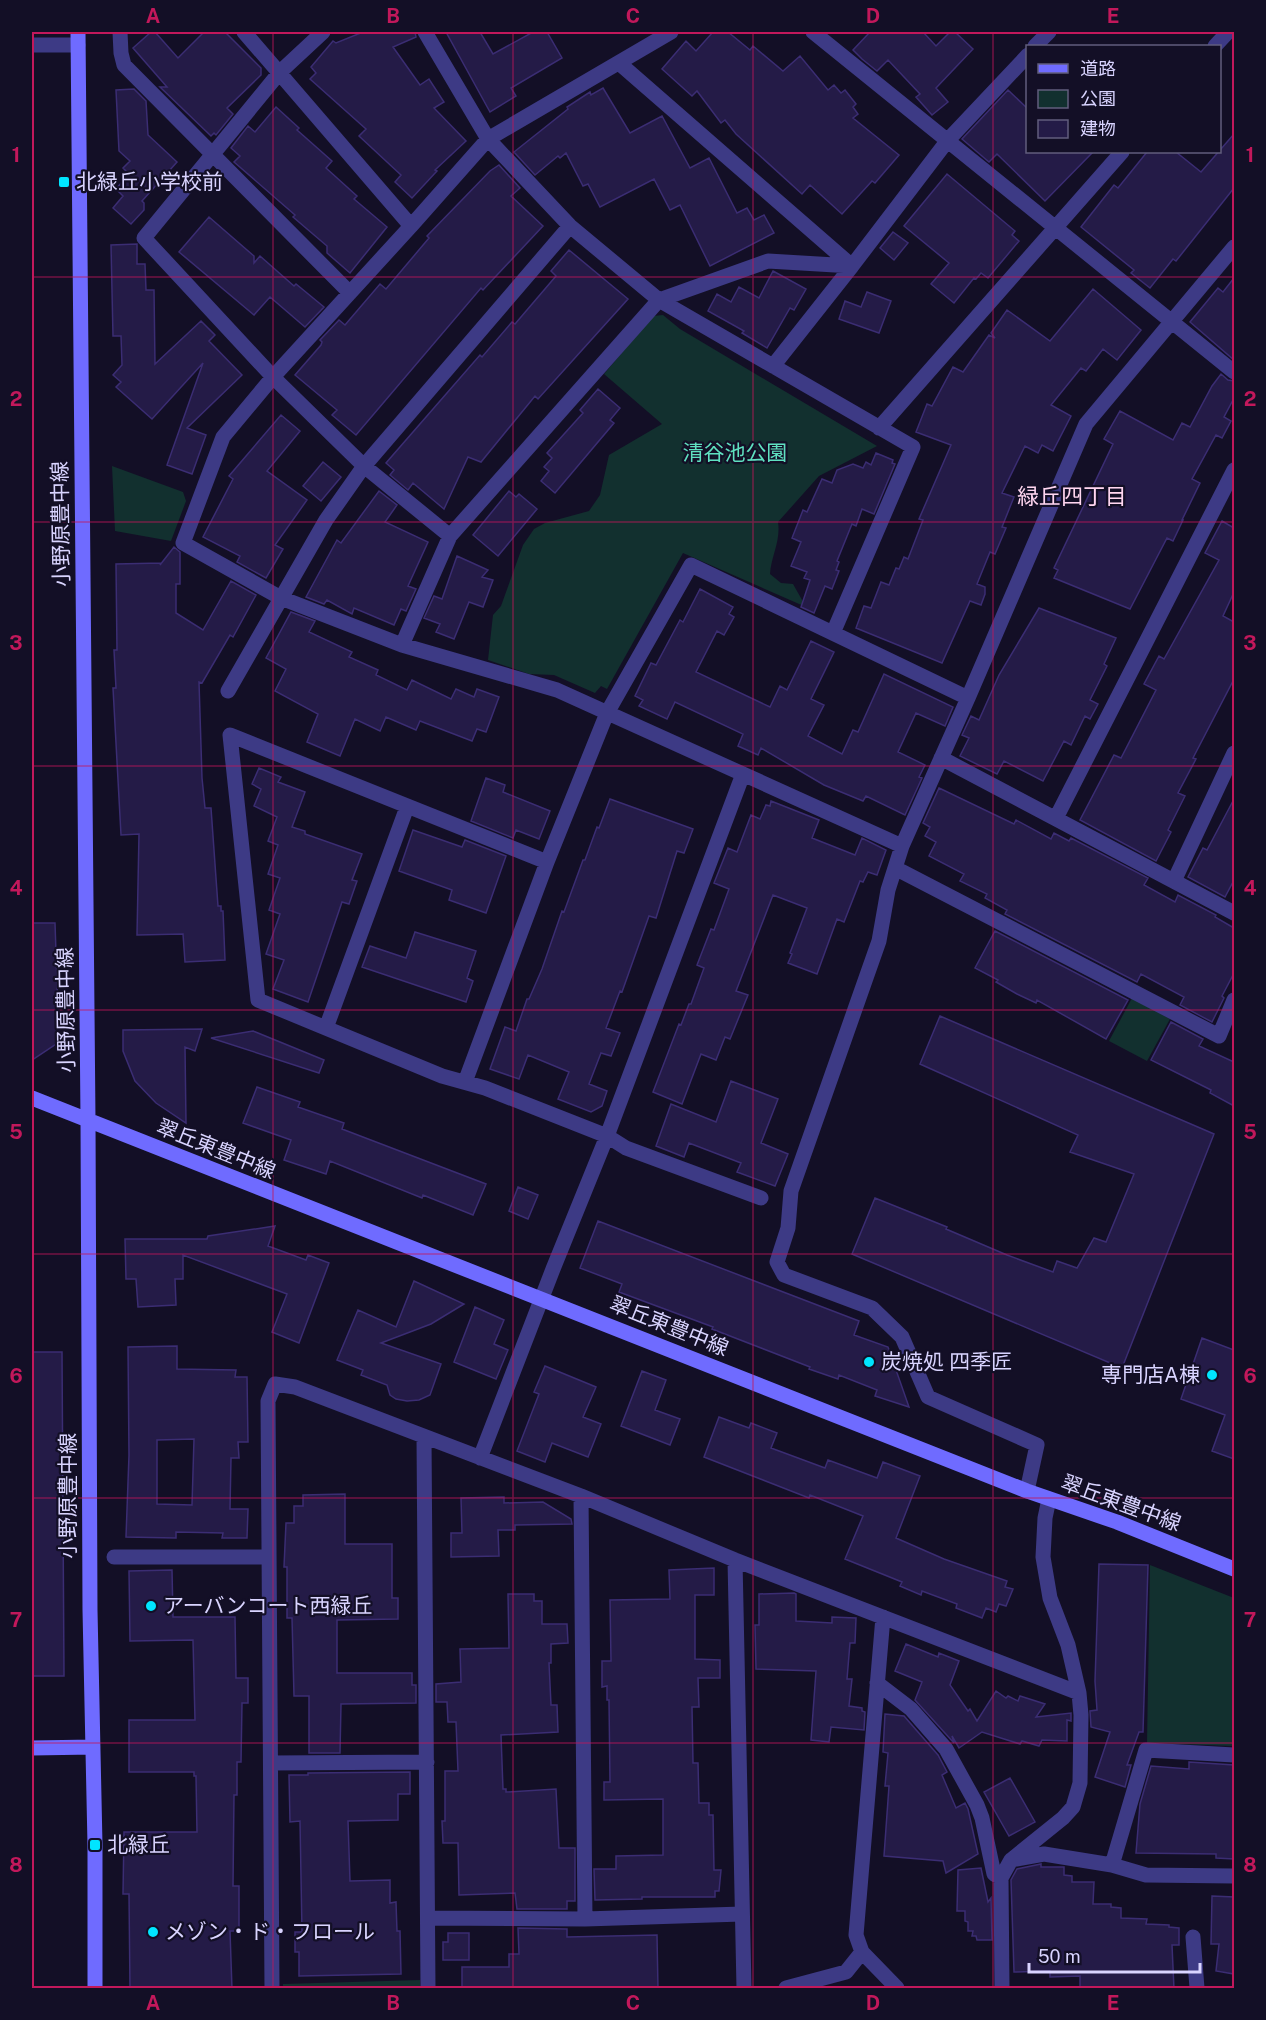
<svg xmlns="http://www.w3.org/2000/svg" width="1266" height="2020" viewBox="0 0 1266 2020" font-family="'Public Sans','Noto Sans JP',sans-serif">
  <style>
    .green { fill: #12302f }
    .building { fill: #241b47; stroke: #3b2d73; stroke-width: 1.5; fill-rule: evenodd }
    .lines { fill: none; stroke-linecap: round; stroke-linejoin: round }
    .street { stroke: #3d3a85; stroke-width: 15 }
    .secondary { stroke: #6f6bff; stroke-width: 15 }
    .grid { fill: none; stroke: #c2185b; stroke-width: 1.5; stroke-opacity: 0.55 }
    .poi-dot { fill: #00e5ff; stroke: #130f26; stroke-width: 2 }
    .labels { text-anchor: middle; stroke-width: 4.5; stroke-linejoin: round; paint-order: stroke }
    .poi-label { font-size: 21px; fill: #d9d4ff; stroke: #130f26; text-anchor: start }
    .park-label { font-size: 21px; fill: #5fe0c0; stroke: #130f26 }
    .street-label { font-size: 21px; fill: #d9d4ff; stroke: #130f26 }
    .neighbourhood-label { font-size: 22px; fill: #ffd6f0; stroke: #130f26 }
    .neatline { fill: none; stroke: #c2185b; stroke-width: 2 }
    .grid-label { font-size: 20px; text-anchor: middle; font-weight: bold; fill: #c2185b }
  </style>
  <rect width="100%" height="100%" fill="#130f26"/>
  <!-- green -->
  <path class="green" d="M663,315L680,329L877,446L819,476L778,522C781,541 771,556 770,574L781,583L793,584L806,607L683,553L607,689L601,686L595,693L554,675L529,674L488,660L493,615L501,606L523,545L534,529L545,523L589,511L600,495L609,455L662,424L604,374L653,316Z
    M112,466L183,492L186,501L171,541L115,531Z
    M1132,998L1170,1019L1147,1061L1109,1041Z
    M1150,1565L1234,1598V1746L1147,1743Z
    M420,1980V1988H283V1984Z"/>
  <!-- building -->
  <path class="building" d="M151,32H155L178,58L204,32H225L261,68V75L227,108L233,114L216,135L214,133L211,136L160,87H167L133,48Z
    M363,32H415L416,37L393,47L420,85L429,79L444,102L434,108L466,141L435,170L437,171L412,198L395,182L401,175L359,136L366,129L310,79L316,73L311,67L333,41L336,43Z
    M446,32H480L493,54L533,32H547L562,58L511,88L516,96L490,112Z
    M713,32H728L750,50L753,46L783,71L800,56L828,90L834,85L841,93L845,90L856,104L853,107L858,114L853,118L899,155L875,183L872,181L842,214L810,185L802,194L736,134L725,120L721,123L697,91L692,96L662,69L686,41L696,51Z
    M870,32H923L936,46L950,32H955L973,49L936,88L948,102L932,115L916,97L920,94L888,60L877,71L862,59L853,50Z
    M603,88L630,133L662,116L690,168L709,158L737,213L747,208L754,220L764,215L774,233L710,266L680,205L670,210L654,179L600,207L588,184L583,186L566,153L560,158L558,156L535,175L514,152L568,109L567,107L590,92L591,95Z
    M134,89L146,101L148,135L177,162L142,201L144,203V210L131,224L113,208L123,196L116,189L129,174L123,168L130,161L119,151L116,90Z
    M1008,90L1028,109V152H1093L1045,201L997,154L989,162L962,139Z
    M276,107L299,128L297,130L332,161L326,168L357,196L354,199L387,227L350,273L327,253V246L293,217L295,215L234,162L240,156L231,148L248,126L255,132Z
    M1234,134V188L1176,261L1173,259L1150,288L1131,273L1134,270L1081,227L1114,185L1118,188L1147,152H1176L1201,172Z
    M499,165L520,188L511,196L543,226L483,290L481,288L356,435L332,415L337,410L295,375L321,345L322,342L320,340L339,320L345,325L380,284L386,289L429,238L427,236L490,171Z
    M947,174L1015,231L1012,235L1019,241L988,278L981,273L976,279L974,278L954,303L931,284L949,263L904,226Z
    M209,217L254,256V263L260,256L294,286L296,284L324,307L305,327L270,297L254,315L179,252Z
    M893,232L908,243L894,260L880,248Z
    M137,244V264H145L146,290H154L155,364L201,321L215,335L209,341L242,375L187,428L206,435L192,474L167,465L203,363L152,419L116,387L121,382L113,375L122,365L121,336H113L111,245Z
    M569,250L628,299L538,399L535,396L481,462L468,457L444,509L413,483L408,490L390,475L394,470L386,463L480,355L482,357L512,322L515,324L556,276L551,271Z
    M773,271L806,289L794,310L790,308L767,348L742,333L744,331L708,311L717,294L731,302L739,287L759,298Z
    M1234,278V360L1190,322L1218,288L1223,292Z
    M1093,289L1141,330L1117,360L1103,349L1086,371L1081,368L1051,405L1071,416L1053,451L1042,445L1038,453L1025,446L1002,493L1014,497L1002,527L1006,528L995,554L990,552L977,584L985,587V594L981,605L970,601L942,663L856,628L864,606L871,608L881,582L889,585L896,568L899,569L904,557L908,559L923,520L919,519L951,445L916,432L927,404L932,406L953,367L963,372L989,335L995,338L991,333L1007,310L1050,341Z
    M867,292L891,301L879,333L839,319L845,301L861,307Z
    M1221,374L1228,380L1234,381V398L1224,417L1231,421L1222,438L1216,435L1192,479L1200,483L1182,520H1183L1173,541L1167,538L1130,609L1054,578L1058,570L1054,568L1113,444L1104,439L1120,411L1173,440L1182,423L1190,427L1212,386Z
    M598,389L620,408L610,420L614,423L555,493L541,481L549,471L544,467L552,458L547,453L583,413L580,410Z
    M281,415L300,431L267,471L307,500L275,545L283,549L266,578L237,562L240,556L203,537L233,479L229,476Z
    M876,453L893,460L892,463L895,464L874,514L862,509L856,526L852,524L837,561L839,562L836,570L839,571L832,589L825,586L814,613L801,607L810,580L804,578L807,572L791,566L801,542L792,538L803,510L807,512L822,479L832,483L837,470L853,464L863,468L866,462L871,465Z
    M323,462L341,477L321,501L303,486Z
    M379,491L397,505L385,522L428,542L408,586L416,589L406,611L401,609L394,625L354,608L352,614L327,600L324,604L306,597L337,540L341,543Z
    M509,491L516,497L519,494L537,509L498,556L473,535Z
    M1222,521L1234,528V592L1223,616L1234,622V679L1193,758L1196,759L1178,793L1185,796L1168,830L1171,832L1156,861L1080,820L1114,755L1121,758L1156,690L1144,684L1159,656L1164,659L1219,560L1205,553Z
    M174,547L180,552V584H176V613L203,630L231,581L256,595L233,637L230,635L202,683L199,682L202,778L205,808H211L218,906H221V911H223L225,960L185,962L183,934L137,935L139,834L121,835L113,688H116L114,650H117L116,564L161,563L160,565Z
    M457,556L488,570L482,577L493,580L483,607L469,602L454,639L436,632L440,624L424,618L434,596L442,599Z
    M700,589L733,607L729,614L734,617L724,635L717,631L696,672L770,707L780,686L787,690L811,641L834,652L811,699L824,705L808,736L842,754L853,730L858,732L884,674L953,707L945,726L916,713L898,752L925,765L919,777L922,778L905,815L866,796L863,801L824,785L761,748L758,755L738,746L743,734L675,702L667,719L639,706L643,700L635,696L651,663L656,665L680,620L683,622Z
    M1039,608L1116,638L1104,664L1107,666L1090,700L1098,704L1090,719L1085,716L1071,745L1064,741L1043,781L1004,761L997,774L960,756L969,738L962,735L971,716L979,720L999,675Z
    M291,612L315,621L309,632L352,652L349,657L378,670L376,675L407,690L412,680L451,699L456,689L474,697L477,689L499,697L486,732L477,729L472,741L420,721L416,730L386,717L380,731L355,719L340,756L307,742L318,714L275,691L286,669L266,658Z
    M259,768L281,777L278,782L305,792L292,827L305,831V834L362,854L352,880L357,881L349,904L342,902L308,1002L273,989L284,960L266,954L280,914L269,910L280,878L268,874L278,845L268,841L277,817L254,806L261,789L252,784Z
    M486,778L505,785L503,792L550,811L539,839L516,830L513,838L471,821Z
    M939,788L1014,824L1016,820L1051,839L1054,833L1069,841L1071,838L1148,878L1144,885L1175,902L1178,895L1216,915L1215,917L1234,928V973L1222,996L1224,998L1212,1022L1180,1005L1184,997L1141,974L1137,982L1005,914L1007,910L985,898L987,894L960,881L964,874L929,856L936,842L925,836L930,827L923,823Z
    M610,799L693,829L684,853L677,851L656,918L649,916L622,992L620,991L606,1028L620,1033L611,1056L601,1053L589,1084L607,1091L602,1106L591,1112L558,1099L569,1072L528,1055L519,1079L490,1069L505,1027L516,1031L527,999H529L542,969L562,911L564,912L583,860H585L597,827L599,828Z
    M1234,799V880L1225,897L1188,877L1203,848L1207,850Z
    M771,801L819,820L812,838L855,855L862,838L886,850L877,875L868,872L863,882L860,881L844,922L837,919L817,974L788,963L792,954L790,953L807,908L773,895L736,991L748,995L730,1039L725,1037L716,1060L701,1054L682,1104L653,1092L679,1024L681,1025L689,1004H691L704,968L697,965L711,929L714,930L729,889L714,883L728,848L737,852L751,815L760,819L766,805L770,806Z
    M413,830L462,847L465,840L506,856L486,913L449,900L452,890L399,871Z
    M32,923H55L59,1042L32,1060Z
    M995,931L1128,1000L1106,1039L1037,1000L1036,1003L1017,994L996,982L998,980L975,968Z
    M415,932L476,951L467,978L473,981L466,1002L362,967L370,946L406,958Z
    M940,1016L1214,1134L1122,1368L852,1254L875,1198L947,1227L946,1229L1007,1255L1053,1272L1057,1261L1077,1268L1094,1238L1106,1242L1134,1174L1070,1152L1078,1135L920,1064Z
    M1171,1022L1203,1039L1199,1046L1234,1062V1106L1210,1093L1211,1090L1151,1060Z
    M202,1029L195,1051L185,1047L186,1123L156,1103L135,1081L123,1051V1030Z
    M253,1031L324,1060L319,1073L211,1038Z
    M731,1081L778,1099L761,1143L788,1154L775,1186L737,1172L741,1163L689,1143L684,1157L656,1146L671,1104L716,1122Z
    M257,1087L300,1102L298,1107L344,1123L342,1129L486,1184L473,1215L423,1195L422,1198L330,1161L326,1174L284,1160L291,1140L243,1123Z
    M518,1187L538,1195L528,1219L509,1211Z
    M598,1221L859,1321L854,1335L888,1347L909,1407L875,1396L877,1390L839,1375L838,1379L809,1369L810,1367L712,1329L713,1327L619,1292L622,1284L580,1268Z
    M275,1226L268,1246L306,1260L308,1255L329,1263L299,1343L272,1332L287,1294L183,1255V1279H175L176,1305L138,1307L136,1279H126L125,1239H207L208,1236Z
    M414,1281L464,1304L431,1324L381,1343L441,1364L430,1395L419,1400L407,1401L396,1399L390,1395L387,1385L361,1375L363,1370L337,1360L358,1310L396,1327Z
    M475,1307L504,1320L494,1344L508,1350L496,1379L454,1362Z
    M1202,1338L1234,1350V1459L1212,1451L1225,1415L1181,1399Z
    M177,1346V1369L236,1370L235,1377H247L248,1442H238L239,1458H231L230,1509H248L247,1538H222L223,1533L176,1532V1538L126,1537L129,1455L128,1347ZM194,1439L192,1505L157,1504V1440Z
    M32,1352H62L64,1676H32Z
    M545,1366L596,1387L583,1417L601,1424L588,1457L552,1443L545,1462L517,1451L539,1394L534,1392Z
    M642,1371L666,1380L655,1410L680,1419L670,1445L621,1426Z
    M719,1417L749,1428L751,1423L777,1433L771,1448L825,1468L828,1460L877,1478L883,1462L920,1476L896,1538L944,1559L1007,1581L1005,1587L1013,1589L1006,1606L999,1604L996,1612L986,1608L982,1618L956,1608L957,1604L922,1591L921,1595L900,1586L902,1582L845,1559L863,1516L810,1495L809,1498L704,1457Z
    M345,1494V1544H392V1598H398V1619L337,1620V1673H412V1685H416V1703L341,1704L340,1753H309V1696H294L292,1618H287V1567H284L286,1523H294V1506H303V1495Z
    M504,1497V1503L543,1502L571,1519L572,1524L515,1525V1530H498L499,1556L451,1557V1533H462L461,1498Z
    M1099,1564L1148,1565L1143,1732H1139L1127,1765H1131L1125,1787L1095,1777L1110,1732L1091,1727L1090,1711L1097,1710L1095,1681Z
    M714,1568V1595H695V1659L720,1660V1678H698L699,1707H692L693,1763H698L699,1803H709V1815H713L714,1870H721L719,1891H715V1897H642V1899L595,1900L594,1869H616V1856L663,1855V1799L604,1800V1782H610L609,1700H607V1686L602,1687V1661H611L610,1600L670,1599L669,1570Z
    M172,1570L173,1617H235L236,1678H248V1703H242L241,1762H237V1795H234L233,1886H239V1931H230L232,1989H130L129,1894H123L124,1832H197L196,1776H194V1772H129V1720H195L193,1640L130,1641L129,1571Z
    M794,1593L796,1594V1621L832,1623V1617L856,1618L855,1643H850L847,1679H852L849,1706L862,1708V1711L865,1712L864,1730L831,1727L829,1742L811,1740L816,1671L756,1669L755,1625H759V1594Z
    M508,1594H534V1601H542V1624H567L568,1643L551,1644V1663H549L551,1705H557L558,1732L501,1735L503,1789H506V1792L556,1789L559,1848H575V1901H567V1909H517L515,1893L459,1895L458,1843H443L442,1821H445V1771H458L456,1722H448L447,1702H436V1684L461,1682L460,1649L509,1648Z
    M906,1644L938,1657L939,1653L959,1661L950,1685L968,1711L970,1709L977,1721L996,1691L1006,1698L1008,1696L1018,1701L1020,1696L1045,1704L1036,1717L1071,1713V1721L1067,1720V1741L1042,1740L1039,1746L1022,1741L1020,1744L982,1732L959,1748L952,1736L954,1743L915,1700L922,1682L895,1671Z
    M885,1714L904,1716L938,1755L947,1772L942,1775L956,1808L965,1803L968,1809L978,1854L946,1873L943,1861L884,1856L889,1786H885L888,1753L883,1752Z
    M1189,1762L1234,1765V1859L1216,1858V1854L1136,1853L1140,1804L1151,1766L1189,1769Z
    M410,1772V1794H398V1820L348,1821L350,1881L390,1880V1903L396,1902L397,1931H400L401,1974L299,1976V1952H295V1932H302L300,1821L290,1822L289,1775H308V1773Z
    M1010,1778L1035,1822L1009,1836L984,1792Z
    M1041,1864V1867H1064V1875L1072,1876V1882H1094L1093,1904H1111V1907L1121,1908V1918L1147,1919L1146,1924L1169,1925V1927L1179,1928V1945H1172L1174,1989H1080V1976L1050,1977V1971L1014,1972L1011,1880L1017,1869Z
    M981,1868L988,1902L991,1898L992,1940H977L976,1936H972L973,1931H968V1922L965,1921V1911H957L958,1870Z
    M1212,1896L1234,1897V1974L1216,1971L1219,1944H1211Z
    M518,1928L567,1929V1937L657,1935L658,1989H462V1967H509V1954H519Z
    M448,1933H469V1960H443V1942H448Z"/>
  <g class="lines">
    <!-- street -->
    <path class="street" d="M120,32L121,53L124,65L350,293
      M244,32L411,226L273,377L223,437L183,543L281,598L402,645L557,690L902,846L888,890L879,941L791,1191L788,1228L777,1262L784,1275L872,1308L902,1337L928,1397L1037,1445L1027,1491
      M323,32L280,72L144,238L273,377L364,466L450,536L402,645
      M425,32L488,139L570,226L659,300L913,447L833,633
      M813,32L1234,372
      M32,45H78
      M1035,46L1049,32
      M1215,46L1228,32
      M619,63L852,266L773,366
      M411,226L488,139L671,32
      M879,428L1122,152
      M450,536L659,300L768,261L852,266L948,140L1028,55
      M228,691L326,520L364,466L570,226
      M968,698L1086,424L1234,247
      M941,758L1234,913
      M1056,818L1234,470
      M547,862L230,735L258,1000L442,1076L485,1088L607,1136L626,1148L761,1198
      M895,868L1219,1036L1234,1000
      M1174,881L1234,753
      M326,1028L407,807
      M465,1082L547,862L607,713L691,565L968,698L902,846
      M424,1437L428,1988
      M480,1458L553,1269L607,1136L743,774
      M581,1496L585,1919
      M114,1557H269
      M735,1560L744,1988
      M883,1617L856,1935L862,1952L897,1988
      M877,1683L911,1709L946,1749L977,1805L982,1818L994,1874L1001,1878
      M271,1763L427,1762
      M1011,1860L1063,1818L1073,1807L1080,1783L1081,1715L1079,1693L1068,1645L1050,1598L1043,1557L1045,1518L1049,1499
      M1112,1865L1146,1750L1234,1755
      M428,1918L585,1919L742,1914
      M1193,1937L1197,1988
      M272,1988L268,1401L275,1384L295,1387L581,1496L735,1560L1079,1693
      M786,1988L846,1972L862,1952
      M1002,1988L1001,1878L1011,1860L1044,1854L1112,1865L1146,1875L1234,1876"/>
    <!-- secondary -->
    <path class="secondary" d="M78,32L88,1120L90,1610L95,1845V1988
      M32,1098L1027,1491L1117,1522L1234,1569
      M32,1748L93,1747"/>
  </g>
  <!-- grid -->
  <path class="grid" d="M273,32V1988M513,32V1988M753,32V1988M993,32V1988M32,277H1234M32,522H1234M32,766H1234M32,1010H1234M32,1254H1234M32,1498H1234M32,1743H1234"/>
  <!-- markers -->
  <g class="poi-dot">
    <rect x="58" y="176" width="12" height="12" rx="3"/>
    <circle cx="869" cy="1362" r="6"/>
    <circle cx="1212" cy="1375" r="6"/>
    <circle cx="151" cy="1606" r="6"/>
    <rect x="89" y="1839" width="12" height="12" rx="3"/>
    <circle cx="153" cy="1932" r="6"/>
  </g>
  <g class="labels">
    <!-- poi labels -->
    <g class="poi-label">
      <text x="76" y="189">北緑丘小学校前</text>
      <text x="881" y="1369">炭焼処 四季匠</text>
      <text x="1200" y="1382" text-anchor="end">専門店A棟</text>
      <text x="163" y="1613">アーバンコート西緑丘</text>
      <text x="107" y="1852">北緑丘</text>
      <text x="165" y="1939">メゾン・ド・フロール</text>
    </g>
    <!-- park labels -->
    <g class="park-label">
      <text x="735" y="460">清谷池公園</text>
    </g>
    <!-- street labels -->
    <g class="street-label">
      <text transform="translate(61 524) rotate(-91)" y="7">小野原豊中線</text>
      <text transform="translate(66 1010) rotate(-91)" y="7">小野原豊中線</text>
      <text transform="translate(216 1149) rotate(22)" y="7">翠丘東豊中線</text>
      <text transform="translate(669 1326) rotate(22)" y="7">翠丘東豊中線</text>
      <text transform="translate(68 1496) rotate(-90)" y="7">小野原豊中線</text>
      <text transform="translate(1121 1503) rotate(20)" y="7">翠丘東豊中線</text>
    </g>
    <!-- neighbourhood labels -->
    <g class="neighbourhood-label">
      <text x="1072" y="504">緑丘四丁目</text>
    </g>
  </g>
  <!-- border -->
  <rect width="1266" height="2020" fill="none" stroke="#130f26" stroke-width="66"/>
  <!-- legend -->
  <rect x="1026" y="45" width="195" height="108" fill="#130f26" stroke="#625e7d" stroke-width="1.5"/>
  <rect x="1038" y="64" width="30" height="9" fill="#6f6bff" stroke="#625e7d" stroke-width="1.5"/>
  <text x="1080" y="75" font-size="18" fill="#d9d4ff">道路</text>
  <rect x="1038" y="90" width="30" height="18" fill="#12302f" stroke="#625e7d" stroke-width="1.5"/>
  <text x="1080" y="105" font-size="18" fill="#d9d4ff">公園</text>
  <rect x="1038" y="120" width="30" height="18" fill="#241b47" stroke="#625e7d" stroke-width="1.5"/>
  <text x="1080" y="135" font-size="18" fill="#d9d4ff">建物</text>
  <!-- scale -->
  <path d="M1029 1963v9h171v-9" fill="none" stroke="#d9d4ff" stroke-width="3"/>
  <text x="1038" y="1963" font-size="18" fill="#d9d4ff" stroke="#130f26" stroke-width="4.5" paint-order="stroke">50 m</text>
  <rect x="33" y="33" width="1200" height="1954" class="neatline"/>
  <g class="grid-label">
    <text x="153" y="23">A</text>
    <text x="393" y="23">B</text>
    <text x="633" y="23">C</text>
    <text x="873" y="23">D</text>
    <text x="1113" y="23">E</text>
    <text x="16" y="162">1</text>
    <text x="1250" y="162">1</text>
    <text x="16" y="406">2</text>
    <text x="1250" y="406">2</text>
    <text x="16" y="650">3</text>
    <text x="1250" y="650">3</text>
    <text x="16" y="895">4</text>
    <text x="1250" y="895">4</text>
    <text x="16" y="1139">5</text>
    <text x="1250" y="1139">5</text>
    <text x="16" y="1383">6</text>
    <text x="1250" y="1383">6</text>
    <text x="16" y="1627">7</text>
    <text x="1250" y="1627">7</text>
    <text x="16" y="1872">8</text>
    <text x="1250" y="1872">8</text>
    <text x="153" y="2010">A</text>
    <text x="393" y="2010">B</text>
    <text x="633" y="2010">C</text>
    <text x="873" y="2010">D</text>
    <text x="1113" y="2010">E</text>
  </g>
</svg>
